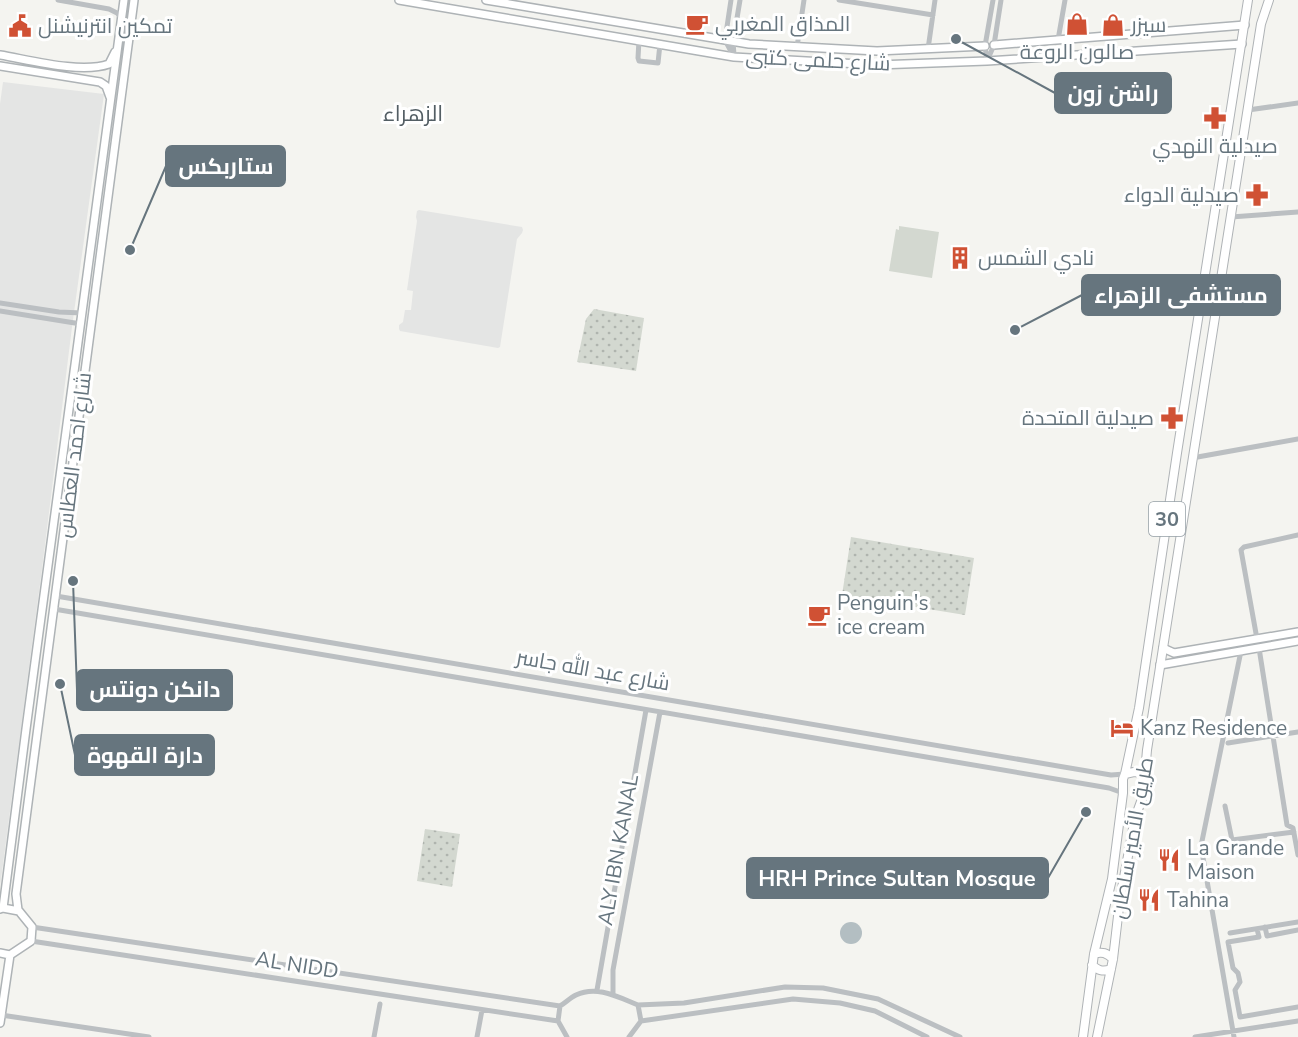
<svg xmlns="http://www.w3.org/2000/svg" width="1298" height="1037" viewBox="0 0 1298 1037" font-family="'Nunito Sans',Cairo,sans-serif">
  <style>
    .built { fill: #e4e5e4 }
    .grass { fill: #d3d8d0 }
    .park { fill: url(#park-dots) }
    .water { fill: #b3bec2 }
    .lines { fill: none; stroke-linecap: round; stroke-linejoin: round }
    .secondary-casing { stroke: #aeb3b6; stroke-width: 10 }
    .primary-casing { stroke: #afb3b6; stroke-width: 10 }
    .street { stroke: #bbbfc2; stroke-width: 5 }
    .secondary { stroke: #fff; stroke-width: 7 }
    .primary { stroke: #fff; stroke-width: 8 }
    .labels { text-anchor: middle; stroke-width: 6; stroke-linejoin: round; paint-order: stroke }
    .shield { fill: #fff; stroke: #949ea5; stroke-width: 1.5 }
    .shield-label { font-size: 20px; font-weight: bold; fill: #66757e }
    .poi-label { font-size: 21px; fill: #66757e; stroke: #fff; text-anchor: start }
    .street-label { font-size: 21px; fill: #66757e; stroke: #fff }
    .neighbourhood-label { font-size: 22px; fill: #535e64; stroke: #fff }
    .leader { fill: none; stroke: #66757e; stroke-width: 2 }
    .callout-dot { fill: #66757e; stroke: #fff; stroke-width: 2 }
    .callout { fill: #66757e; stroke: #66757e; stroke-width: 2 }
    .callout-label { font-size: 22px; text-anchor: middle; font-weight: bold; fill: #fff }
  </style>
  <defs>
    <pattern id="park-dots" width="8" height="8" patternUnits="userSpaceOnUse" patternTransform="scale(1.5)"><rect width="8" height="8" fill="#d3d8d0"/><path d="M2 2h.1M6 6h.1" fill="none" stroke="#afb4ae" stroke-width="1.8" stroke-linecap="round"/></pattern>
  </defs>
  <rect width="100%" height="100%" fill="#f4f4f0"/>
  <!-- built -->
  <path class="built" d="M3,82L104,94L72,327L42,569L0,887V104Z
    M419,210L522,227L523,230L522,233L517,239L500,347L498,348L400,331L399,329V325L403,322L405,310H411L413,291L407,290L417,221L416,217L417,211Z"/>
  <!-- grass -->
  <path class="grass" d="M899,226L939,232L932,278L889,271L896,229L899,230Z"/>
  <!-- park -->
  <path class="park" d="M594,309L644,318L636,371L577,362L586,319Z
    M851,537L974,558L965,615L842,595Z
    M425,829L460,834L452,887L417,881Z"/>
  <!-- water -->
  <path class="water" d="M840 933a11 11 0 1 1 22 0a11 11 0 1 1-22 0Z"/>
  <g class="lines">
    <!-- secondary casing -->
    <g class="secondary-casing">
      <path id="secondary" d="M399,0L734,57L877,65L987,61L1242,44
        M486,0L749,44L877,51L985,46
        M994,45L1245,25
        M0,55C30,60 81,74 109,64L115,52
        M0,66L100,82L106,86L110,97
        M1163,648L1174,653L1298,632
        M1160,665L1298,641
        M3,908L26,729L124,0
        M0,909L3,908L19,911L32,927L31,941L10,955L0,953
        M18,910L16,894L134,0
        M0,1023L10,955"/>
    </g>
    <!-- primary casing -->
    <g class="primary-casing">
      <path id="primary" d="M1125,774L1134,772L1141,773L1145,781
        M1094,954C1102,951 1107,953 1113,959
        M1092,965C1099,971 1103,972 1111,969
        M1083,1037L1094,954L1112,879L1123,793V779L1125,774L1139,708L1177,453L1248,0
        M1097,1037L1113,959L1120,899L1135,818L1143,796L1147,750L1261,24L1269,0"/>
    </g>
    <!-- street -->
    <path class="street" d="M58,0L109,9L117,13L122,18
      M731,0L725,40L734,57
      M839,0L933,15
      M639,40L638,58L639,61L658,63L660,44
      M1058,40L1065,0
      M797,47L804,0
      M928,49L935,0
      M734,55L733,42L740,0
      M987,61L994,45L1001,0
      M987,61L985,46L993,0
      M1248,110L1298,103
      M1231,217L1298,212
      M0,303L59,312L82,313
      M0,311L81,324
      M1192,458L1298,439
      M56,596L1111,775L1125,774
      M54,609L1109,788L1123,793
      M1257,639L1241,550L1244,547L1298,535
      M1259,648L1287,825L1293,828L1298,855
      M1228,743L1298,732
      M1225,806L1232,840L1294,832
      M32,927L560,1006C565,1003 570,998 576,995C597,985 618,997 638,1005L641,1021L629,1037
      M1265,927L1267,936L1298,930
      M1257,929L1259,937L1228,942L1233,968L1238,973L1240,982L1235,990L1240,1017L1298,1007
      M1230,933L1298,922
      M31,941L558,1021
      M597,990L646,710
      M613,994V970L660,712
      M638,1005L684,1003L785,987L823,988L878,999L960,1037
      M560,1006L558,1021L567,1037
      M1,1015L149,1037
      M641,1021L793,999L840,1003L875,1011L927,1037
      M374,1037L380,1004
      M477,1037L482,1010
      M1195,1037L1298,1021
      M1234,1037L1201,846L1241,651"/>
    <!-- secondary -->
    <use href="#secondary" class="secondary"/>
    <!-- primary -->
    <use href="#primary" class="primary"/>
  </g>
  <!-- icons -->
  <defs>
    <g id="cafe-bare" transform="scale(1.8)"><path d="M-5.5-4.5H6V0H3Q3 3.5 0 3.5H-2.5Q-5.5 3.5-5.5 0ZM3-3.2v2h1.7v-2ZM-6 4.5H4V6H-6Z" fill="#d05134" stroke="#fff" stroke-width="2.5" paint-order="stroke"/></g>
    <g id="shop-bare" transform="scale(1.8)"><path d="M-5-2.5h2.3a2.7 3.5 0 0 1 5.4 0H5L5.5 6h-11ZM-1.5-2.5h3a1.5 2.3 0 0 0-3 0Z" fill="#d05134" stroke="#fff" stroke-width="2.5" paint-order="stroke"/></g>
    <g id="civic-bare" transform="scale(1.8)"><path d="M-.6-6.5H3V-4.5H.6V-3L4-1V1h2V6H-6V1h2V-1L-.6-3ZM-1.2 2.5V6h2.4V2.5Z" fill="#d05134" stroke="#fff" stroke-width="2.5" paint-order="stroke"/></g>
    <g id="pharmacy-bare" transform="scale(1.8)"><path d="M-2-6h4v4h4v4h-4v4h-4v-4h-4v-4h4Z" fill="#d05134" stroke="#fff" stroke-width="2.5" paint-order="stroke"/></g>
    <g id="building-bare" transform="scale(1.8)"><path d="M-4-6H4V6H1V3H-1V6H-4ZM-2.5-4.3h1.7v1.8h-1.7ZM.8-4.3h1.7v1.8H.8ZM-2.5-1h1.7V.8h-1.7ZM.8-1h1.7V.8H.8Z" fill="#d05134" stroke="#fff" stroke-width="2.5" paint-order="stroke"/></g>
    <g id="hotel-bare" transform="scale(1.8)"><path d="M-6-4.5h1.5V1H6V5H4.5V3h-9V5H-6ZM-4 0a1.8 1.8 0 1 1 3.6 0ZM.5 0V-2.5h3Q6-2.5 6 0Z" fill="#d05134" stroke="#fff" stroke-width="2.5" paint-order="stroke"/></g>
    <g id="restaurant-bare" transform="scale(1.8)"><path d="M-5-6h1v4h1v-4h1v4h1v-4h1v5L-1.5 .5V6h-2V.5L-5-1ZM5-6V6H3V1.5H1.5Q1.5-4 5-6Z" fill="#d05134" stroke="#fff" stroke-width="2.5" paint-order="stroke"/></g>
  </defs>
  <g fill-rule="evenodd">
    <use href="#cafe-bare" x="697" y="24"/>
    <use href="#shop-bare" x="1077" y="24"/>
    <use href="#shop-bare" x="1113" y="25"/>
    <use href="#civic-bare" x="20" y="26"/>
    <use href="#pharmacy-bare" x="1215" y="118"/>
    <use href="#pharmacy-bare" x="1257" y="195"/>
    <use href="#building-bare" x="960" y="258"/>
    <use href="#pharmacy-bare" x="1172" y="418"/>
    <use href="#cafe-bare" x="819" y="615"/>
    <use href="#hotel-bare" x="1122" y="728"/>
    <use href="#restaurant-bare" x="1169" y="860"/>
    <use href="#restaurant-bare" x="1149" y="900"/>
  </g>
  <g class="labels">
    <!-- shield labels -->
    <rect class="shield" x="1149" y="502" width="36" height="34" rx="4.5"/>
    <g class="shield-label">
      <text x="1167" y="526">30</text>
    </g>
    <!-- poi labels -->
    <g class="poi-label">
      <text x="715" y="31">المذاق المغربي</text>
      <text x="1131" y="32">سيزر</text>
      <text x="38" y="33">تمكين انترنیشنل</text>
      <text x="1077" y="59" text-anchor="middle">صالون الروعة</text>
      <text x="1215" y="153" text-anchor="middle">صيدلية النهدي</text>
      <text x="1239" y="202" text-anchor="end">صيدلية الدواء</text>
      <text x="978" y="265">نادي الشمس</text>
      <text x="1154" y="425" text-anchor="end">صيدلية المتحدة</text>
      <text x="837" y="610">Penguin's<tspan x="837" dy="24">ice cream</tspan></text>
      <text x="1140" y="735">Kanz Residence</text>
      <text x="1187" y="855">La Grande<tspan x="1187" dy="24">Maison</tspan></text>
      <text x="1167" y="907">Tahina</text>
    </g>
    <!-- street labels -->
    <g class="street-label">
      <text transform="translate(818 60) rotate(3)" y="7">شارع حلمى كتبى</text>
      <text transform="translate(74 455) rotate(-83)" y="7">شارع احمد العطاس</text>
      <text transform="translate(593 670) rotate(10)" y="7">شارع عبد الله جاسر</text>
      <text transform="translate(1132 838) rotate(-80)" y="7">طريق الأمير سلطان</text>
      <text transform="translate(618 850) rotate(-80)" y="7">ALY IBN KANAL</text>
      <text transform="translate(297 965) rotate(9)" y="7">AL NIDD</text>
    </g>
    <!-- neighbourhood labels -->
    <g class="neighbourhood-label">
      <text x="413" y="121">الزهراء</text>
    </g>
  </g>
  <!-- callouts -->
  <path class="leader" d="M956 39L1055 93M130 250L166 166M1015 330L1082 295M73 581L77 690M60 684L75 755M1086 812L1048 878"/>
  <g class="callout-dot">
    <circle cx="956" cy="39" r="6"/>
    <circle cx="130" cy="250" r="6"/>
    <circle cx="1015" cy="330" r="6"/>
    <circle cx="73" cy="581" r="6"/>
    <circle cx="60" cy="684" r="6"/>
    <circle cx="1086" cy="812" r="6"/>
  </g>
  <g class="callout">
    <rect x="1055" y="73" width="116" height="40" rx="6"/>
    <rect x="166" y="146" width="119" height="40" rx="6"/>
    <rect x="1082" y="275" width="198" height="40" rx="6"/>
    <rect x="77" y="670" width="155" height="40" rx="6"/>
    <rect x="75" y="735" width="139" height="40" rx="6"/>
    <rect x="747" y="858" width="301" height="40" rx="6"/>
  </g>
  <g class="callout-label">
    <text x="1113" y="101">راشن زون</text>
    <text x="226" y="174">ستاربكس</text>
    <text x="1181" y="303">مستشفى الزهراء</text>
    <text x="155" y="697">دانكن دونتس</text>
    <text x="145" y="763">دارة القهوة</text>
    <text x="897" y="886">HRH Prince Sultan Mosque</text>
  </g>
</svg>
